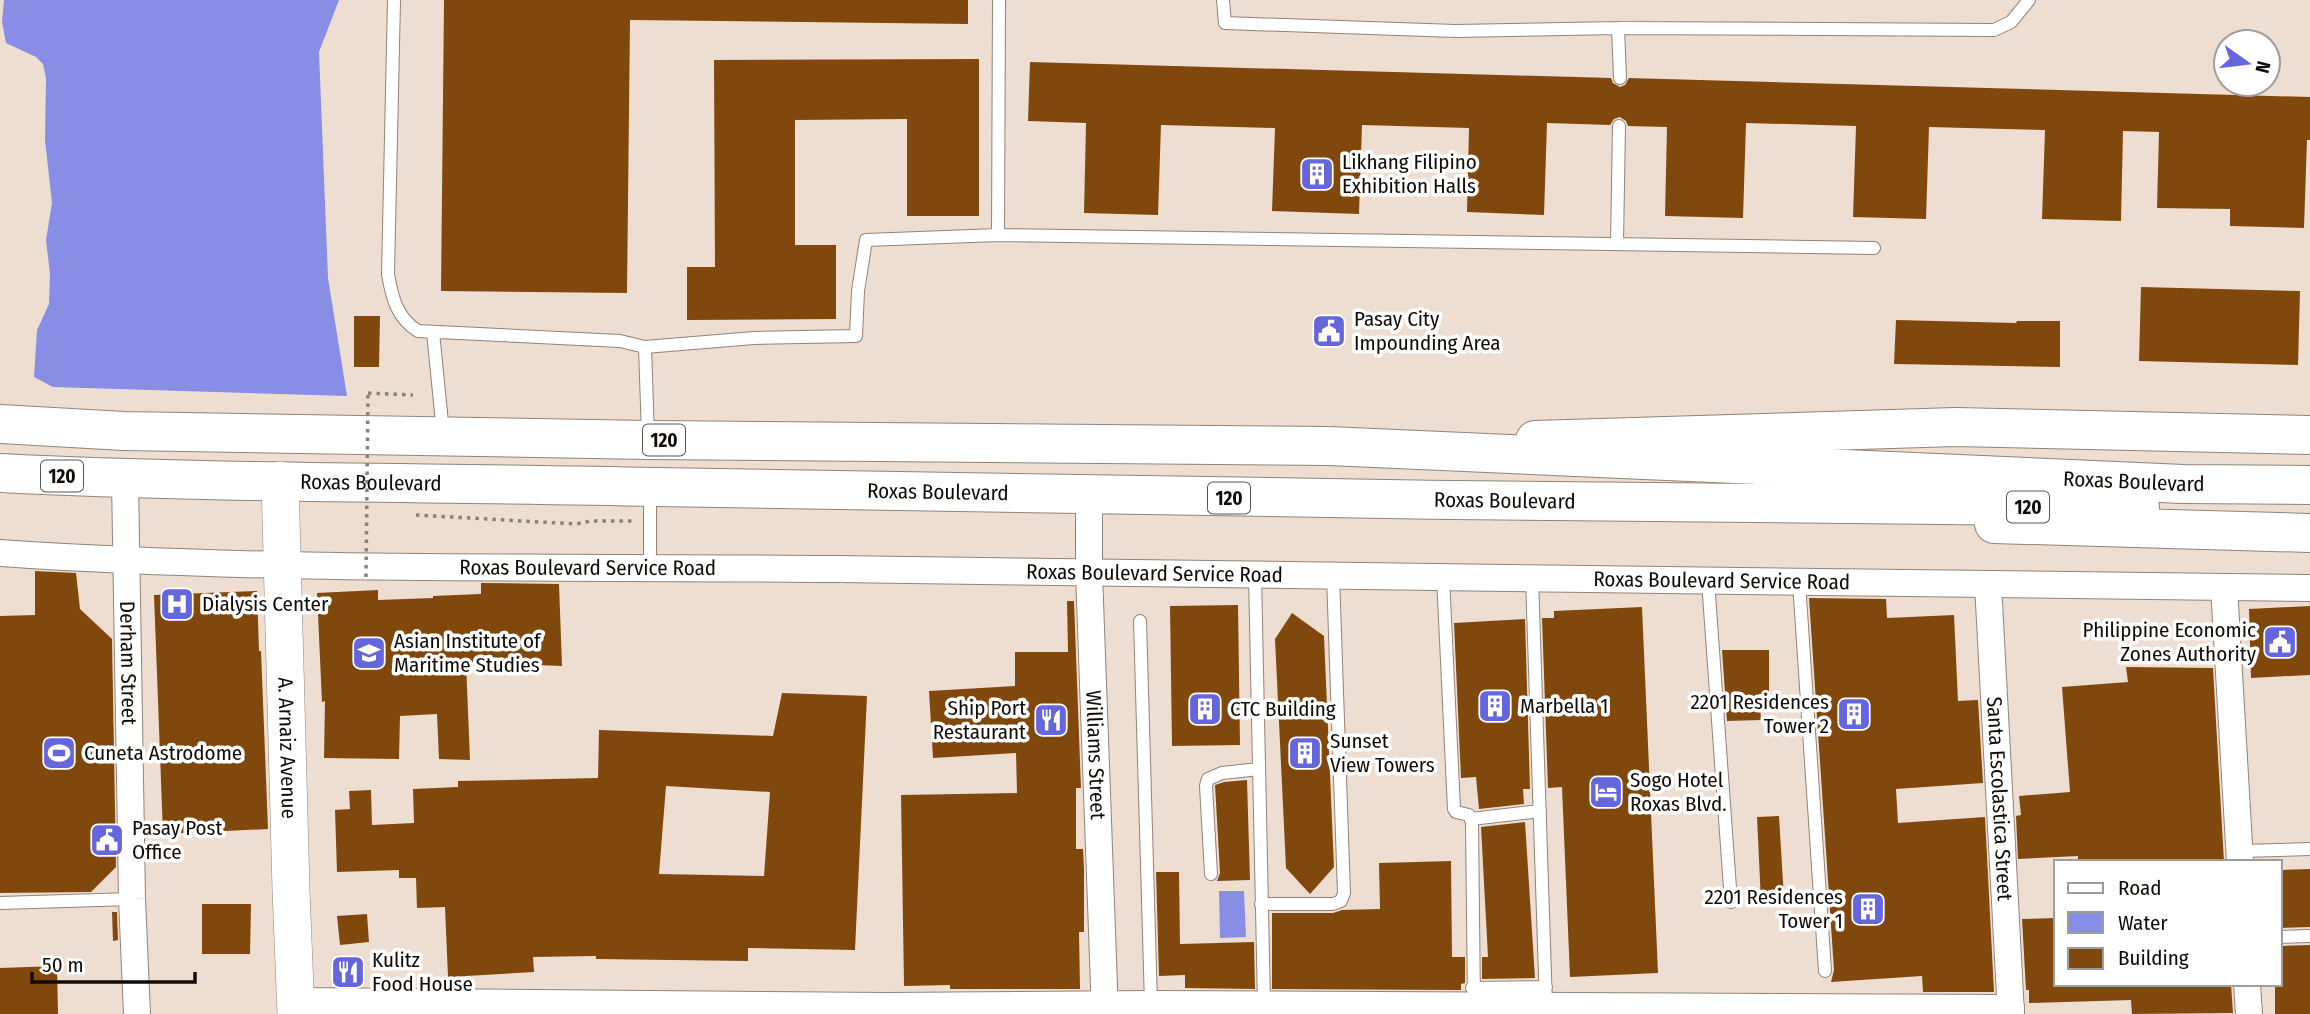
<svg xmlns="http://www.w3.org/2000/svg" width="2310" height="1014" viewBox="0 0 2310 1014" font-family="'Fira Sans Condensed',sans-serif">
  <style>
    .water { fill: #888ee5 }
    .building { fill: #81480e; fill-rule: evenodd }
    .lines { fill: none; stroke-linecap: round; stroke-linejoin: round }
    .lane-casing { stroke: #928378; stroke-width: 14 }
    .street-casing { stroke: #928378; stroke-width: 28 }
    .secondary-casing { stroke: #928378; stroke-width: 38 }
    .primary-casing { stroke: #928378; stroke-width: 40 }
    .highway-casing { stroke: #928378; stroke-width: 40 }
    .path { stroke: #8c8178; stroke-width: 3.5; stroke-dasharray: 3.5 5; stroke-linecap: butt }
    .lane { stroke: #fff; stroke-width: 12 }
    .street { stroke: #fff; stroke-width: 26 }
    .secondary { stroke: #fff; stroke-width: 37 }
    .primary { stroke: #fff; stroke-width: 38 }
    .highway { stroke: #fff; stroke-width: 38 }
    .path-bridge { stroke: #8c8178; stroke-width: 3.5; stroke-dasharray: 3.5 5; stroke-linecap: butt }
    .labels { text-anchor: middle; stroke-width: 7; stroke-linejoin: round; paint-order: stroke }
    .shield { fill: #fff; stroke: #585451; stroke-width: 2 }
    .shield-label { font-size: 19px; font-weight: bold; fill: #100b07 }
    .poi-label { font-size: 21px; fill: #100b07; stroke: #fff; text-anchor: start }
    .street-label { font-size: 21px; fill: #100b07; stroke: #fff }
  </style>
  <rect width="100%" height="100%" fill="#eeded1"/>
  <!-- water -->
  <path class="water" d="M4,0H339L319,52L328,278L347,396L53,387L34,377L37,330L49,304L50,274L46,240L52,203L45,140L46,78L43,64L36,57L6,43L2,22Z
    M1244,891L1246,937L1220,938L1219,891Z"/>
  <!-- building -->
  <path class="building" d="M444,0H968V24L630,20L627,293L441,291Z
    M979,59V216H907V119L795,120V245H836V319L687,320V267H715L714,60Z
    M1030,62L1611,78L1613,83L1620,87L1625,85L1629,78L2310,97V140H2307L2304,228L2230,226V209L2157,208L2159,132L2123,131L2121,221L2042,219L2045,130L1929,127L1926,219L1853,217L1856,126L1746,123L1743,218L1665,216L1667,127L1628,126L1626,121L1620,117L1614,119L1610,125L1547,123L1544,215L1467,212L1469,128L1362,125L1359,214L1272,211L1275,128L1161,125L1158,215L1084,213L1086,123L1028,121Z
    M2141,287L2300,291L2298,365L2139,361Z
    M354,316H380L379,367H354Z
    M1896,320L2016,323L2017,321H2060V367L1894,364Z
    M35,571L76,573L80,609L112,639L116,867L91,892L0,893V616L35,615Z
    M481,583L559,584L562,666L466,662L470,760L439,759L437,714L400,716L399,759L324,758L325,701L322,702L317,593L378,590V600L433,598V596L481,594Z
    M257,591L259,651H261L268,829L163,834L154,595Z
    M1809,598L1886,599L1887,618L1954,615L1958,701L1978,700L1983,783L1896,789L1898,823L1985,817L1994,992H1923L1922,976L1831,982L1834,970Z
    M1067,601H1074L1081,788H1076V849H1083L1084,868V932H1079L1080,989H950V985L904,986L901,795L1017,793L1016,753L933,758L929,691L1015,686V652H1068Z
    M1238,605L1240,745L1172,746L1170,606Z
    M2310,606V675L2251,678L2249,609Z
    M1642,607L1658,973L1570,977L1562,787L1548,788L1542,618H1554V611Z
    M1292,613L1324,636L1334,867L1310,894L1286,868L1275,639Z
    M1525,619L1530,789H1523L1524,804L1479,809L1476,777L1461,778L1454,623Z
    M1722,650H1769V694H1759L1761,720L1727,721Z
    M2126,667L2213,668L2224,862H2078V856L2018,859L2016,816L2021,815L2019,796L2070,792L2062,687L2128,682Z
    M782,693L867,696L855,950L748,948V961L596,959V956L533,957L534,972L448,977L445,907L417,908L416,878H399V870L337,872L335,810L350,809L349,791L371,790L372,825L414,823L413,789L458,787V781L598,778L599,730L773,736ZM666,786L770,792L764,876L659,874Z
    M1247,780L1250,880L1217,881L1220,873L1215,785L1224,782Z
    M1779,816L1784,899L1761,902L1757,817Z
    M1525,822L1535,978L1482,979V957H1488L1481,827Z
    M1451,861L1452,957H1465V983L1461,984V990L1272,989V913H1333L1342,910L1380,909L1379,863Z
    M2310,869V927L2280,928V870Z
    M1156,872H1179L1180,944L1254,942L1255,989L1185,988V975L1159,976Z
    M202,904H251L250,954H202Z
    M112,912H117L118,940L113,941Z
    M367,914L369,942L340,945L337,916Z
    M2056,918V984H2231L2233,1013L2132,1014L2131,1000L2029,1003V990H2026L2022,919Z
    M2310,945V1014H2275V984H2280V946Z
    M57,966L58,1014H0V968Z"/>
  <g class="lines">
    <!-- lane casing -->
    <g class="lane-casing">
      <path id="lane" d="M394,0L388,274C392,298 397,318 418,331L620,341L645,347L754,338L856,336L858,291L866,240L998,235L1874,248
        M1223,0L1225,23L1455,31L1618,28L1994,30L2011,22L2029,0
        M1618,28L1620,78
        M998,235L999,0
        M1617,243L1619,126
        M433,332L443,433
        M645,347L648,436
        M650,490V567
        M1255,575L1264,1004
        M1443,577L1454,809L1456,812L1469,815L1472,822L1474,1005
        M1532,578L1546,1006
        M1708,581L1731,902
        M1799,582L1825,971
        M1140,621L1151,1004
        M1471,819L1540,811
        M2240,851L2310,849
        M1211,874L1206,786L1208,779L1222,773L1259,769
        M0,903L132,899
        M1261,904H1333L1341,901L1344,893L1333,576
        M2280,937L2310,936
        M1472,988L1546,987"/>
    </g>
    <!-- street casing -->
    <g class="street-casing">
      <g id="street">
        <path id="s1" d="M125,479L132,899L137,1014"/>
        <path id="s2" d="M1089,496V573L1105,1014"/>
        <path id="s3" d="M0,553C278,572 557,566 836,569C1327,576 1819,582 2310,588"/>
        <path id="s4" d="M1988,584L2011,1014"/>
        <path d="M2224,587L2240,862"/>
        <path d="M2247,984L2249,1014"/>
        <path d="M296,1001L886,1006L1151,1004L2011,1008"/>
      </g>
    </g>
    <!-- secondary casing -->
    <g class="secondary-casing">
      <g id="secondary">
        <path id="s5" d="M280,480L291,890L296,1014"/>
      </g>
    </g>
    <!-- primary casing -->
    <g class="primary-casing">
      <path id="primary" d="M1535,440L1956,427L2310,435
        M1994,524L2310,533"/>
    </g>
    <!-- highway casing -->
    <g class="highway-casing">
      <g id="highway">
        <path id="s6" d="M0,424L124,431L649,440L1329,446L2183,484L2310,485"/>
        <path id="s7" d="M0,473C218,484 437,482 656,487C1151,496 1645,504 2140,507"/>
      </g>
    </g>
    <!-- path -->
    <path class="path" d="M368,393L413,395
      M416,515L576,524L591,521H635"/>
    <!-- lane -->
    <use href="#lane" class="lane"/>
    <!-- street -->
    <use href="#street" class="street"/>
    <!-- secondary -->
    <use href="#secondary" class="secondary"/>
    <!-- primary -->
    <use href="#primary" class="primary"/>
    <!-- highway -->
    <use href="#highway" class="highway"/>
    <!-- path-bridge -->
    <path class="path-bridge" d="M366,577L368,393"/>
  </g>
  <!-- icons -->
  <defs>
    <g id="building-square" transform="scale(1.75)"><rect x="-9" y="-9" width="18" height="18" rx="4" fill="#6565de" stroke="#fff"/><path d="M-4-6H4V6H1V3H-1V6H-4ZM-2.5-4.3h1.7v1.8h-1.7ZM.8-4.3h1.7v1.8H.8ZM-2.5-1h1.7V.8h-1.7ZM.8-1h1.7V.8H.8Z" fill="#fff"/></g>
    <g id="civic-square" transform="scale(1.75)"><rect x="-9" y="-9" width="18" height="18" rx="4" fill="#6565de" stroke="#fff"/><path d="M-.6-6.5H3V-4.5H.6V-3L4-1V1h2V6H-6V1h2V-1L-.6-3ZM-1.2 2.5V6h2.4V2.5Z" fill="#fff"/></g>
    <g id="hospital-square" transform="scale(1.75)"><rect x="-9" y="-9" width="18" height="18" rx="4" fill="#6565de" stroke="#fff"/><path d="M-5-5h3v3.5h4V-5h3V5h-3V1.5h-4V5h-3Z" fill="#fff"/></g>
    <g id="university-square" transform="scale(1.75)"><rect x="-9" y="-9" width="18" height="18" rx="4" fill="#6565de" stroke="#fff"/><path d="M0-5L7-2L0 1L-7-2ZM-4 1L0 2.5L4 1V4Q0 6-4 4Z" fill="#fff"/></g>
    <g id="restaurant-square" transform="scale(1.75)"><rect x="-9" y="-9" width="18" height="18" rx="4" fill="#6565de" stroke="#fff"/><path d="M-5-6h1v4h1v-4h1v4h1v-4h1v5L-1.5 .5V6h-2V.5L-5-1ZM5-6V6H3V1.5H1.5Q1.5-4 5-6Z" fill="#fff"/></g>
    <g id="stadium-square" transform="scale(1.75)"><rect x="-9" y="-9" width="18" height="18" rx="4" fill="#6565de" stroke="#fff"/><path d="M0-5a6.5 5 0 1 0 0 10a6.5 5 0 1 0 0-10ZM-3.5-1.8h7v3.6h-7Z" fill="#fff"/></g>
    <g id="hotel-square" transform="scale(1.75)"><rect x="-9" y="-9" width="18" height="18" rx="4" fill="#6565de" stroke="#fff"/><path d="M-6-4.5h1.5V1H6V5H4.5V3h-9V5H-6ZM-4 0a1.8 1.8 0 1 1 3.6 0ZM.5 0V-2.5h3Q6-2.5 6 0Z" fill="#fff"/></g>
  </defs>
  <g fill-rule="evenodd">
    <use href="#building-square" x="1317" y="174"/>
    <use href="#civic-square" x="1329" y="331"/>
    <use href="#hospital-square" x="177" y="604"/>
    <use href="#civic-square" x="2280" y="642"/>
    <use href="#university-square" x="369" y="653"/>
    <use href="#building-square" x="1495" y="706"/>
    <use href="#building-square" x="1205" y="709"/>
    <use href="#building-square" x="1854" y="714"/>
    <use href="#restaurant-square" x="1051" y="720"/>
    <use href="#stadium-square" x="59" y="753"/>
    <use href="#building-square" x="1305" y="753"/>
    <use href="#hotel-square" x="1606" y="792"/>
    <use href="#civic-square" x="107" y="840"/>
    <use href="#building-square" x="1868" y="909"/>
    <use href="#restaurant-square" x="348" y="972"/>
  </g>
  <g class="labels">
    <!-- shield labels -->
    <g class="shield">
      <rect x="643" y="424.5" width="42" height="31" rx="5"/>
      <rect x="41" y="460.5" width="42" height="31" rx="5"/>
      <rect x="1208" y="482.5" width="42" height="31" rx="5"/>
      <rect x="2007" y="491.5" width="42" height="31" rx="5"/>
    </g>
    <g class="shield-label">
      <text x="664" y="447">120</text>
      <text x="62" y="483">120</text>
      <text x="1229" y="505">120</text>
      <text x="2028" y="514">120</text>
    </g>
    <!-- poi labels -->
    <g class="poi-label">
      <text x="1342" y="169">Likhang Filipino<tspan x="1342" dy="24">Exhibition Halls</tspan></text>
      <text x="1354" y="326">Pasay City<tspan x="1354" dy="24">Impounding Area</tspan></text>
      <text x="202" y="611">Dialysis Center</text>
      <text x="2256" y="637" text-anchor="end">Philippine Economic<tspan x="2256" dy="24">Zones Authority</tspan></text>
      <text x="394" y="648">Asian Institute of<tspan x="394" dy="24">Maritime Studies</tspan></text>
      <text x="1829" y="709" text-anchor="end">2201 Residences<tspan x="1829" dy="24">Tower 2</tspan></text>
      <text x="1520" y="713">Marbella 1</text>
      <text x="1026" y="715" text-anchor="end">Ship Port<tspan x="1026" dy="24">Restaurant</tspan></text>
      <text x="1230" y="716">CTC Building</text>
      <text x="1330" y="748">Sunset<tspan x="1330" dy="24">View Towers</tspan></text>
      <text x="84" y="760">Cuneta Astrodome</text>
      <text x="1630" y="787">Sogo Hotel<tspan x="1630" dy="24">Roxas Blvd.</tspan></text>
      <text x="132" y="835">Pasay Post<tspan x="132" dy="24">Office</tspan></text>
      <text x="1843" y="904" text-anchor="end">2201 Residences<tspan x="1843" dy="24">Tower 1</tspan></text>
      <text x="372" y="967">Kulitz<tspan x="372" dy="24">Food House</tspan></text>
    </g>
    <!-- street labels -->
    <g class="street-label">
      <text dy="7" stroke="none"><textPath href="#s7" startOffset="371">Roxas Boulevard</textPath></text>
      <text dy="7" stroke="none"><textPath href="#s6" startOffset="2135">Roxas Boulevard</textPath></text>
      <text dy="7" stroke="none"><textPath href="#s7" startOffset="938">Roxas Boulevard</textPath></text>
      <text dy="7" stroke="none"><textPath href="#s7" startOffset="1505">Roxas Boulevard</textPath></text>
      <text dy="7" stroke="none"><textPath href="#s3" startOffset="588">Roxas Boulevard Service Road</textPath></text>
      <text dy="7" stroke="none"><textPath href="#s3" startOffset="1155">Roxas Boulevard Service Road</textPath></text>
      <text dy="7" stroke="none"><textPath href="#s3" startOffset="1722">Roxas Boulevard Service Road</textPath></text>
      <text dy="7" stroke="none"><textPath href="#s1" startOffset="184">Derham Street</textPath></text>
      <text dy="7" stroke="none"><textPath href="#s5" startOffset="268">A. Arnaiz Avenue</textPath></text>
      <text dy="7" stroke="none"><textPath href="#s2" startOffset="259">Williams Street</textPath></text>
      <text dy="7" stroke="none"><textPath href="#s4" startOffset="215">Santa Escolastica Street</textPath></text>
    </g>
  </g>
  <!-- legend -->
  <rect x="2054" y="860" width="228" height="126" fill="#ffffff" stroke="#9f9d9c" stroke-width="2"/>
  <rect x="2068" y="883" width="35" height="10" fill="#ffffff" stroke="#9f9d9c" stroke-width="2"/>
  <text x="2118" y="895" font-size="21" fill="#100b07">Road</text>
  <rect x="2068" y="912" width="35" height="21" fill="#888ee5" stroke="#9f9d9c" stroke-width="2"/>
  <text x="2118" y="930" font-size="21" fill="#100b07">Water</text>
  <rect x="2068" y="948" width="35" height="21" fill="#81480e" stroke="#9f9d9c" stroke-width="2"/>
  <text x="2118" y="965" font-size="21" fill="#100b07">Building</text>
  <!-- north arrow -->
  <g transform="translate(2247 63) rotate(104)"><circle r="33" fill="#ffffff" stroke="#9f9d9c" stroke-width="2"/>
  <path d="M0-5L12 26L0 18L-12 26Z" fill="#6565de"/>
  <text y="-10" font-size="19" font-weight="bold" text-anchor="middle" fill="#100b07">N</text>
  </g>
  <!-- scale -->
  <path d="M32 972v10h163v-10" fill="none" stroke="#100b07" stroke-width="3.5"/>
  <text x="42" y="972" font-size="21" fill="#100b07" stroke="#ffffff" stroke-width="5" paint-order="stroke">50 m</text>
</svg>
